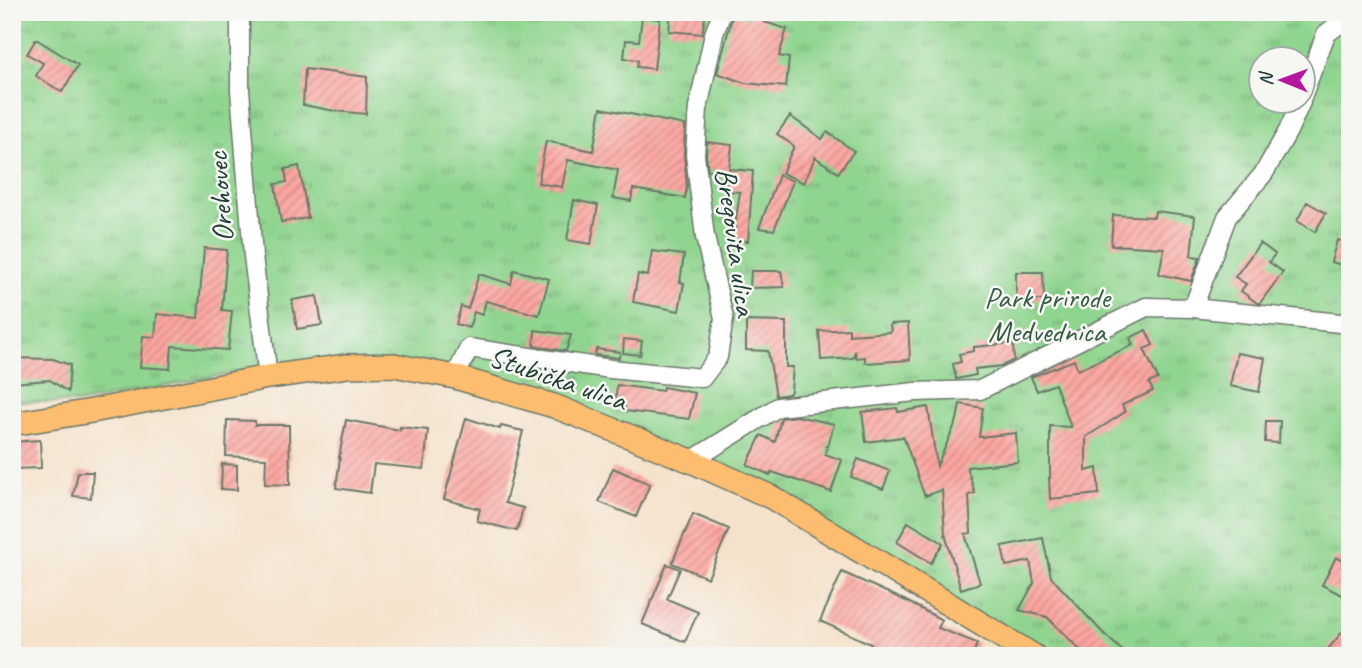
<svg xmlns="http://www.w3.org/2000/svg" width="1362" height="668" viewBox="0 0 1362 668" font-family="Caveat,sans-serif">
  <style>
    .park { fill: url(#park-tufts); stroke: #588962; stroke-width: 2; fill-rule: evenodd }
    .building { fill: url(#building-hatch) }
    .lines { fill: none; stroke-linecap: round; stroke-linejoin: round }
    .minor-casing { stroke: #6a7769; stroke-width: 21 }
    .major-casing { stroke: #6a7769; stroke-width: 26 }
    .minor { stroke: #fff; stroke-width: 18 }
    .major { stroke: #fcbd6f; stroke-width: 23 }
    .labels { text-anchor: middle; stroke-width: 5; stroke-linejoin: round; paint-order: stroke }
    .street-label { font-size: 30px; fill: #1f3d34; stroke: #f6f6f2 }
    .park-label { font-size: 30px; fill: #365b46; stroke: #f6f6f2 }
  </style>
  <defs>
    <pattern id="park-tufts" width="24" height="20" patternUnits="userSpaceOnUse" patternTransform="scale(1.75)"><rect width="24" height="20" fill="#90d58f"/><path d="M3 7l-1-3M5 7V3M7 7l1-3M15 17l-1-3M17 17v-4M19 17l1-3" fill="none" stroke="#75ae76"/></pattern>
    <pattern id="building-hatch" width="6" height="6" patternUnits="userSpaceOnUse" patternTransform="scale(1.75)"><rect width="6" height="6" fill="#fda5a0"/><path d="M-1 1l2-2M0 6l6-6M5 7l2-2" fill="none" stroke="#cc8883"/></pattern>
  </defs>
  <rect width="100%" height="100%" fill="#f6f6f2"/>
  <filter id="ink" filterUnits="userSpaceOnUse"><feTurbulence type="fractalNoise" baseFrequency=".0143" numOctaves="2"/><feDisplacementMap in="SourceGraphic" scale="14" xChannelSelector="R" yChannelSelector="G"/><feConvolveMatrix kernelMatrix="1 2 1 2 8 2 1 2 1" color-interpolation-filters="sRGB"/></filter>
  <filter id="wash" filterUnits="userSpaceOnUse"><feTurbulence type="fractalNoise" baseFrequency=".00686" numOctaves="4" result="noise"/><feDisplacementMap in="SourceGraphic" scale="28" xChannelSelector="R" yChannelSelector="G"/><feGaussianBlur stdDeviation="1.57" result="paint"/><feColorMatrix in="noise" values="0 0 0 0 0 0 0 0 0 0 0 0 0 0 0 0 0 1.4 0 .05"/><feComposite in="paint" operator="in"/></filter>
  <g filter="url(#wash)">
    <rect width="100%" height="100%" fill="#f5e2cb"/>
    <!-- park -->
    <path class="park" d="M12,12H1350V656H1031L800,514L554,406L382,367L276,364L81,403L12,401ZM1260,60H1302V102H1260Z"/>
    <g id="blocks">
      <!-- building -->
      <path class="building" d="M671,12H706L702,34L669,31Z
        M750,12L766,16L764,22L787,29L779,56L789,58L786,87L745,83L717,73L733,14L749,19Z
        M642,17L660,19L654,69L637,67L638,60L624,58L626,40L639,41Z
        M36,39L78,65L62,92L36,76L43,63L27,54Z
        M305,69L367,77L366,114L335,111L303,105Z
        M601,108L685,125L684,155L687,186L685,198L633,189L631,201L613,198L618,170L568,160L562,187L538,183L546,141L593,151Z
        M790,116L822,139L827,132L854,151L838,173L815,157L804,183L782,173L794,146L777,134Z
        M707,142L732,145L729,169L753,171L748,241L733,239L740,192L726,191L727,172L708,170L706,155Z
        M299,166L308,218L281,222L275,184L287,182L285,169Z
        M779,175L793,181L774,230L759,228Z
        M574,200L598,205L591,244L567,240Z
        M1307,202L1326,213L1315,232L1297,221Z
        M1155,211L1195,216L1191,256L1200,257L1191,281L1159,274L1164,248L1111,245L1113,215L1154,217Z
        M1337,240L1350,243V267L1331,262Z
        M1260,243L1275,254L1269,262L1283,272L1260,303H1257L1241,291L1246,284L1235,277Z
        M204,248L227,250L222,310L232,311L228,350L172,346L170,369L140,367L143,336L155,337L157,314L198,318Z
        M652,251L684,255L680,282L684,283L679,311L633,302L638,274L648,276Z
        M514,270L549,279L539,315L486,301L482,315L474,312L469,328L456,324L461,306L468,309L479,274L511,284Z
        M751,271H781L784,287L750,288Z
        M1016,272H1043L1044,300H1016Z
        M317,296L322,325L297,329L292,300Z
        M746,321L786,322V367H793L791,391L789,394L776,396L768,351L746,350Z
        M908,323L910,360L865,363V357L856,358L855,351L853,358L821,360L819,331L849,329V335L891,332L890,324Z
        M535,330L571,335L566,351L534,346Z
        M1146,330L1153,345L1144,349L1158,379L1149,383L1153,391L1122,405L1125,412L1086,437V471L1097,468L1099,494L1050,499L1049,478H1050V426L1071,427L1055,384L1037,391L1031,377L1074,360L1078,370L1133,345L1130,338Z
        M624,339L642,341L640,355L623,353Z
        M1013,343L1014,360L1002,366L975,369L976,375L956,379L953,364L961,362L959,354L974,351V347Z
        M596,349L620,352L619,358L595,355Z
        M1237,353L1265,358L1259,392L1230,386Z
        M12,358L53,359L70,365L68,392L50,380L12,383Z
        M617,385L662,391L663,387L695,393L689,419L624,411L625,407L615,405Z
        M960,404L983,408L979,437L1016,433L1018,462L967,467L975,493L969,495L971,533L965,534L980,583L961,589L945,534L942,490L925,496L926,494H924L903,436L902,437L866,442L862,412L897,408L898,412L928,407L937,466L957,420Z
        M797,416L834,424L828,446H825L827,447L825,454L842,460L831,492L772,472L770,475L747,465L761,435L775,442L781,418Z
        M466,418L500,429L501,426L523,431L505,503L523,508L517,531L477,521L480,509L444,499Z
        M227,420L255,421V425H289L290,485L265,484L266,458L226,456Z
        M346,420L400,430V427L428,430L424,469L374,464L370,493L336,488L340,458H339Z
        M1266,421H1280L1279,443L1265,442Z
        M40,440L41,468L12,469V442Z
        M858,459L890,471L883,489L851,477Z
        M222,464L237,465V490L221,489Z
        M613,468L650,484L636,517L599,502Z
        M78,472H93L91,498L73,496Z
        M693,514L729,529L708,578L672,563Z
        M908,522L943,543L931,563L897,542Z
        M1043,538L1051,577L1102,632L1128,656H1086L1047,617L1019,610L1034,583L1030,561L1006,566L1002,546Z
        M1336,557L1350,564V599L1322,585Z
        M667,564L680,569L667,599L698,612L685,642L642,624Z
        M842,572L904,600L942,620L938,628L977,643L973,656H865L871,644L820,621Z
        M1350,623V656H1336L1328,649Z"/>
    </g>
  </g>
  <g filter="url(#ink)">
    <use href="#blocks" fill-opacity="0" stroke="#6a7769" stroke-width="2"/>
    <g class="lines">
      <!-- minor casing -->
      <g class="minor-casing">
        <path id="minor" d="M240,12V90L253,256L268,377
          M1302,97L1326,34L1339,24L1350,26
          M1193,308L1227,217L1264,173L1288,131L1301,102
          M455,377L469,348L611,369L702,378L718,357L724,318L705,237L695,155L698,108L714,34L722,12
          M691,461L778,407L915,392L980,390L1146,307L1193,308L1350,324"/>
      </g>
      <!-- major casing -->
      <g class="major-casing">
        <path id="major" d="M12,424L92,411L268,377L347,366L394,365L455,377L554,406L691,461L771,497L1034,656"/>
      </g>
      <!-- minor -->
      <use href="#minor" class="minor"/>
      <!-- major -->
      <use href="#major" class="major"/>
    </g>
  </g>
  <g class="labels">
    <!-- street labels -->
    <g class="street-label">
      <text transform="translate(220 197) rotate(-94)" y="10">Orehovec</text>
      <text transform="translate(736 242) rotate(82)" y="10">Bregovita ulica</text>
      <text transform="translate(558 378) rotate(19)" y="10">Stubička ulica</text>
    </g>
    <!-- park labels -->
    <g class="park-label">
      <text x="1047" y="307">Park prirode<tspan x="1047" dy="34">Medvednica</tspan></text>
    </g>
  </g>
  <!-- margin -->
  <rect width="1362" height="668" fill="none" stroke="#f6f6f2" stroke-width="42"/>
  <!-- north arrow -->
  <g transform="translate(1282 80) rotate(271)"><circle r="33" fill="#f6f6f2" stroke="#a0aca6" stroke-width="2"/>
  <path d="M0-5L12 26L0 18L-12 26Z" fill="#b5179e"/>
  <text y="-10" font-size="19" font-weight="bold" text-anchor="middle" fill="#1f3d34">N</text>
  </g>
</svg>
